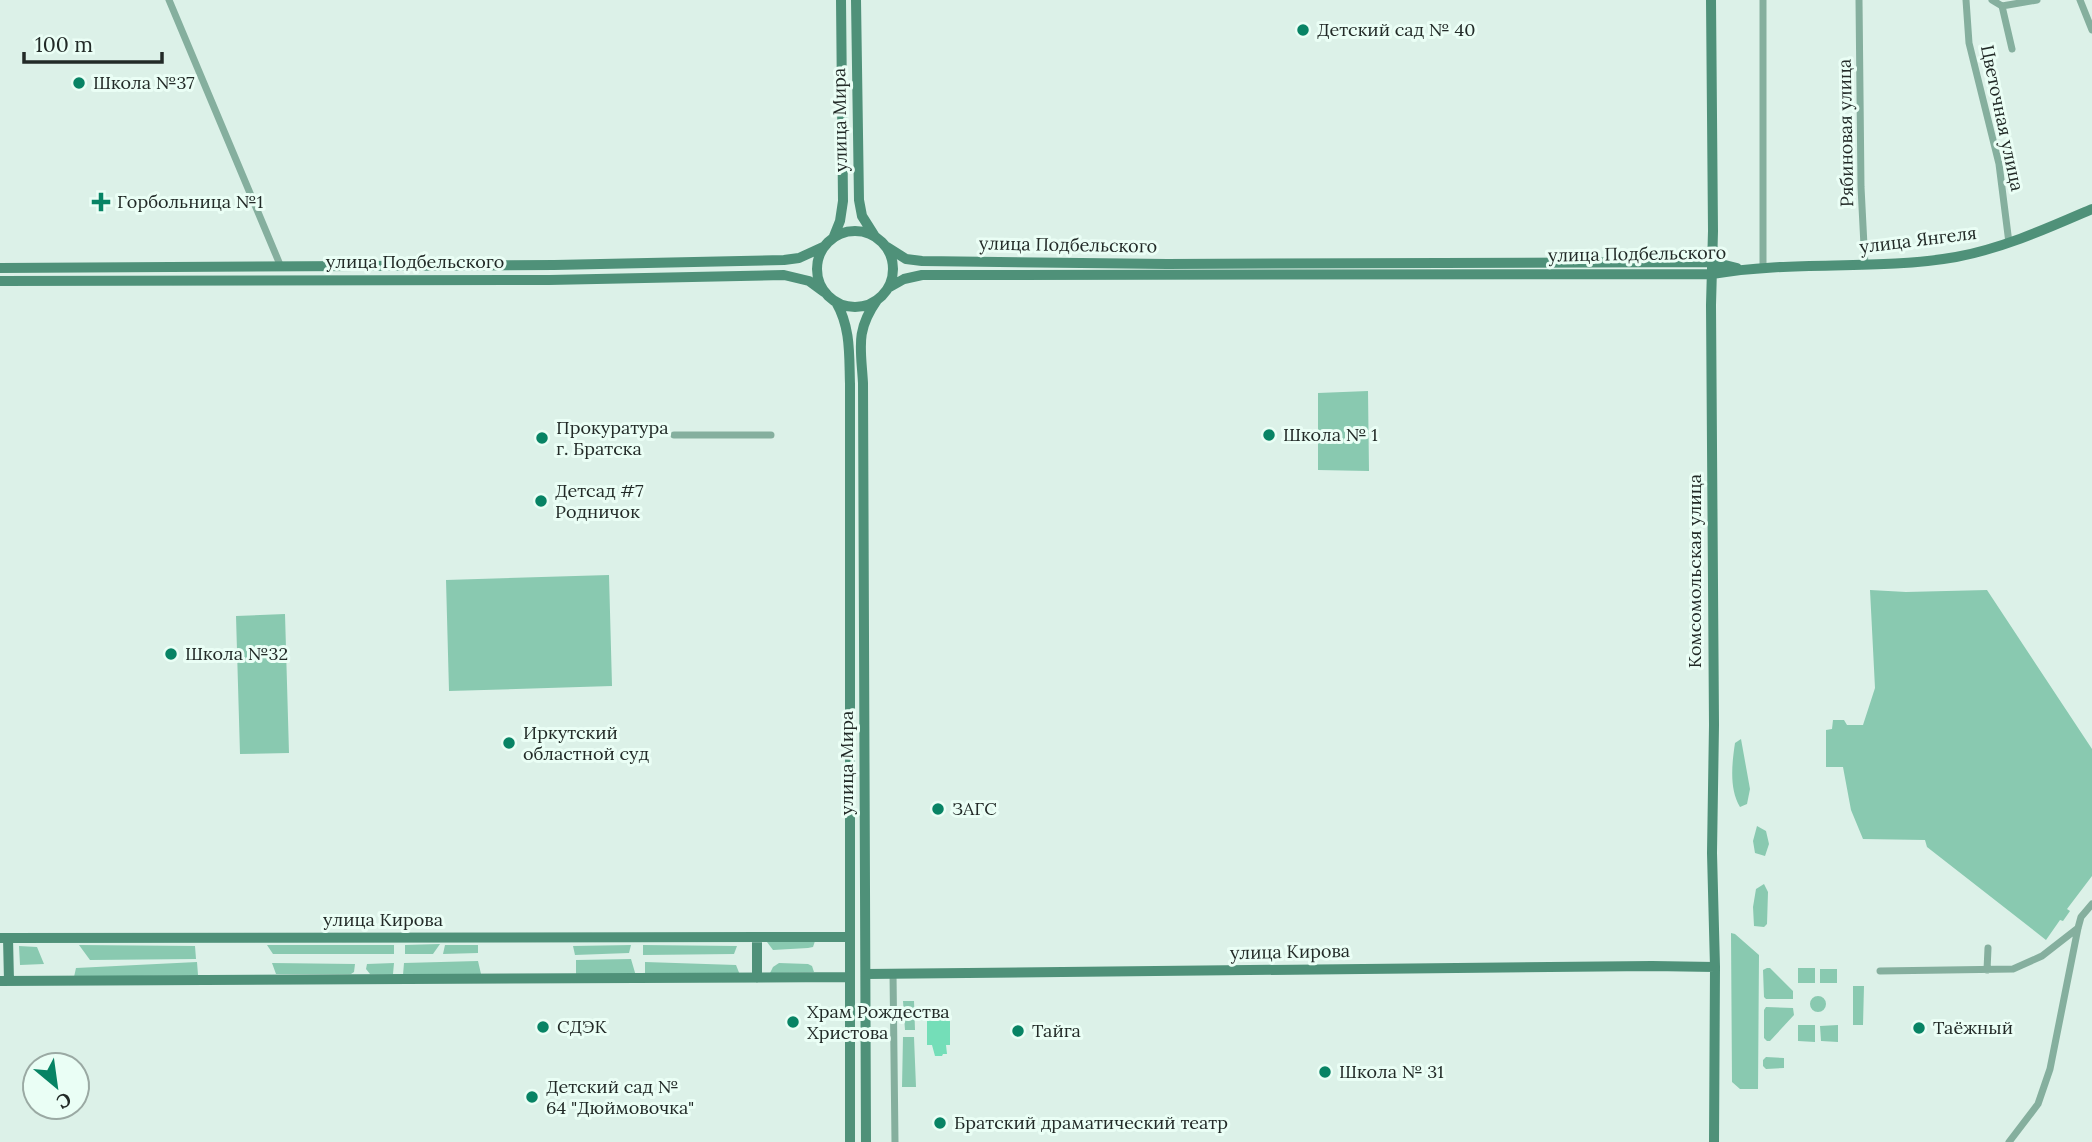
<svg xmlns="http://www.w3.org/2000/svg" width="2092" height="1142" viewBox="0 0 2092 1142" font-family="Lora,serif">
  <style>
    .green { fill: #89c9b0 }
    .water { fill: #74deb8 }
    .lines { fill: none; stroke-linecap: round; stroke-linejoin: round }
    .street { stroke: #85af9e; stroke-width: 7 }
    .secondary { stroke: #4f9179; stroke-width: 10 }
    .poi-dot { fill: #078364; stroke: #eafef5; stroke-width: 2.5 }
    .labels { text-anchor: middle; stroke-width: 6; stroke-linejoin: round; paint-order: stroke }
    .poi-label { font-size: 18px; fill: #222a27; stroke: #eafef5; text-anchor: start }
    .street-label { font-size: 18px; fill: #222a27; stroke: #eafef5 }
  </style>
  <rect width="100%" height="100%" fill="#dcf1e8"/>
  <!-- green -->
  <path class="green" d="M1368,391L1369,471L1318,470V393Z
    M609,575L612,686L449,691L446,580Z
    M1870,590L1906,592L1987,590L2092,749V876L2067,909L2070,911L2063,921L2060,920L2046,940L1927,847L1925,840L1863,839L1851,810L1843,767H1826V730L1832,729L1833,720H1844L1847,725H1863L1875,688Z
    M285,614L289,753L240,754L236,616Z
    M1741,739L1750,789L1747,804L1740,807C1729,789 1732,763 1735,743Z
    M1757,826L1766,831L1769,844L1765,856L1755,853L1753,841Z
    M1764,884L1768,892L1767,924L1764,927L1754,926L1753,907L1756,889Z
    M1731,933L1735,934L1759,955L1758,1089H1740L1732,1082Z
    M815,941L813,947L808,948L773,950L767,942Z
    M440,944L433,954H405V945Z
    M79,945L195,946L196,959L90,960Z
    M267,945H394V954H273Z
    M445,945H478V953L443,954Z
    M631,945L629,953L575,955L573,946Z
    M643,945L737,946L734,954L643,955Z
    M19,946L37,947L44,964L20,965Z
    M631,959L636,976H576V960Z
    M478,961L481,974L403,975L404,963Z
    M197,962L198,975L74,977L76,968Z
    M645,962L736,965L740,975L645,976Z
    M272,963L355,964L354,972L351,974H276Z
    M394,963L393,974H370L366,969L367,964Z
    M779,963L808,964L812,966L814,972L770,973L773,967Z
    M1767,968H1770L1793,991V999H1766L1764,997L1763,970Z
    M1798,968H1815V983H1798Z
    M1820,969H1837V983H1820Z
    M1853,986H1864L1863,1025H1853Z
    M1810 1004a8 8 0 1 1 16 0a8 8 0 1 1-16 0Z
    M903,1001H914L915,1030H905Z
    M1766,1007L1793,1008L1794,1015L1770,1041H1767L1764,1038V1010Z
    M1798,1025H1815V1042L1798,1041Z
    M1838,1025V1042L1821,1041L1820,1026Z
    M903,1037H914L916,1087H902Z
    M1766,1057L1784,1058V1068L1766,1069L1763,1066V1060Z"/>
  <!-- water -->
  <path class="water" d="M927,1012H950V1045H946L947,1054H943L942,1056H935L932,1045H927Z"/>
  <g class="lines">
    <!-- street -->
    <path class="street" d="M169,0L281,267
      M1763,0V268
      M1859,0L1861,187L1865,265
      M1966,0L1969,43L1999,164L2009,243
      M1992,0L2002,6L2037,0
      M2080,0L2092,30
      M2002,6L2012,49
      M674,435H771
      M1987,970L1988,948
      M1880,971L2013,969L2042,956L2078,928
      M893,973L895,1142
      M2009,1142L2038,1104L2050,1069L2078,928L2081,917L2092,904"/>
    <!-- secondary -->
    <path class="secondary" d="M856,0L859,200L862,216L874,235
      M1711,0L1713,231L1711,305L1714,725L1712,853L1715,967L1714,1142
      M817 269a38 38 0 1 1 76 0a38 38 0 1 1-76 0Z
      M834,236L840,221L843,201L841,0
      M887,247L906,259L922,261L1167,264L1713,262L1737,268
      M0,268L554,265L784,260L799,258L823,247
      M0,281L549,280L784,275L809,281L824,292
      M888,288L904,279L922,275L1712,274C1792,260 1876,271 1956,257C2004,248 2048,228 2092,209
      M836,302C851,328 849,355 850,384V1142
      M0,938L849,937
      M8,938L9,981
      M866,974L1652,966L1715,967
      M757,978V937
      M0,981L849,977
      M866,1142L863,383C861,348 855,331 877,300"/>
  </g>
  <!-- markers -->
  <g class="poi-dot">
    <circle cx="1303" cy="30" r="7"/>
    <circle cx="79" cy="83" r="7"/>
    <path d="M97.5 191.5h7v7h7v7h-7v7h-7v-7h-7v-7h7z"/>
    <circle cx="1269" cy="435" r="7"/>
    <circle cx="542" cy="438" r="7"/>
    <circle cx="541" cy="501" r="7"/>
    <circle cx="171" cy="654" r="7"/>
    <circle cx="509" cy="743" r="7"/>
    <circle cx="938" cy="809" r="7"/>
    <circle cx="793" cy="1022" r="7"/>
    <circle cx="543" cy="1027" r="7"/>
    <circle cx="1919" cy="1028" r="7"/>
    <circle cx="1018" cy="1031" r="7"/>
    <circle cx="1325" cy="1072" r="7"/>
    <circle cx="532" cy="1097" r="7"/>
    <circle cx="940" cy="1123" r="7"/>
  </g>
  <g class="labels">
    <!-- poi labels -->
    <g class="poi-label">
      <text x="1317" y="36">Детский сад № 40</text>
      <text x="93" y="89">Школа №37</text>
      <text x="117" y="208">Горбольница №1</text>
      <text x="556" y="434">Прокуратура<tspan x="556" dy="21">г. Братска</tspan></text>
      <text x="1283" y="441">Школа № 1</text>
      <text x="555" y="497">Детсад #7<tspan x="555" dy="21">Родничок</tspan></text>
      <text x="185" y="660">Школа №32</text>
      <text x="523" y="739">Иркутский<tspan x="523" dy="21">областной суд</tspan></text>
      <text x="952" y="815">ЗАГС</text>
      <text x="807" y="1018">Храм Рождества<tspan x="807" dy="21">Христова</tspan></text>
      <text x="557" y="1033">СДЭК</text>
      <text x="1933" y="1034">Таёжный</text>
      <text x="1032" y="1037">Тайга</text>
      <text x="1339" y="1078">Школа № 31</text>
      <text x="546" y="1093">Детский сад №<tspan x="546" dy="21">64 "Дюймовочка"</tspan></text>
      <text x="954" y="1129">Братский драматический театр</text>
    </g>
    <!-- street labels -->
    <g class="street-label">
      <text transform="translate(2002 118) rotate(78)" y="6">Цветочная улица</text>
      <text transform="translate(840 120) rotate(-91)" y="6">улица Мира</text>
      <text transform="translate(1846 133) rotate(-91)" y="6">Рябиновая улица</text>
      <text transform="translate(1918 240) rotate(-7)" y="6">улица Янгеля</text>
      <text transform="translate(1068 245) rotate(1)" y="6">улица Подбельского</text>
      <text transform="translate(1637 254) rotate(-1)" y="6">улица Подбельского</text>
      <text x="415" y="268">улица Подбельского</text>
      <text transform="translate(1695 571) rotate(-90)" y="6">Комсомольская улица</text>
      <text transform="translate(847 763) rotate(-90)" y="6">улица Мира</text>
      <text x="383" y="926">улица Кирова</text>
      <text transform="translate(1290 952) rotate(-1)" y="6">улица Кирова</text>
    </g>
  </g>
  <!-- north arrow -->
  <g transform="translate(56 1086) rotate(151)"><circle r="33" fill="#eafef5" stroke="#9aa9a3" stroke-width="2"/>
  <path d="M0-5L12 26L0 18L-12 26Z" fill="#078364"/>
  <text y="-10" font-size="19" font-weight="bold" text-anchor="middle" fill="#222a27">С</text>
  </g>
  <!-- scale -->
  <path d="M24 52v10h138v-10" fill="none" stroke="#222a27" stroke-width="3.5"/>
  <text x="35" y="52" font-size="21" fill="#222a27" stroke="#eafef5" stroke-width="5" paint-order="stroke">100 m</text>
</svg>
